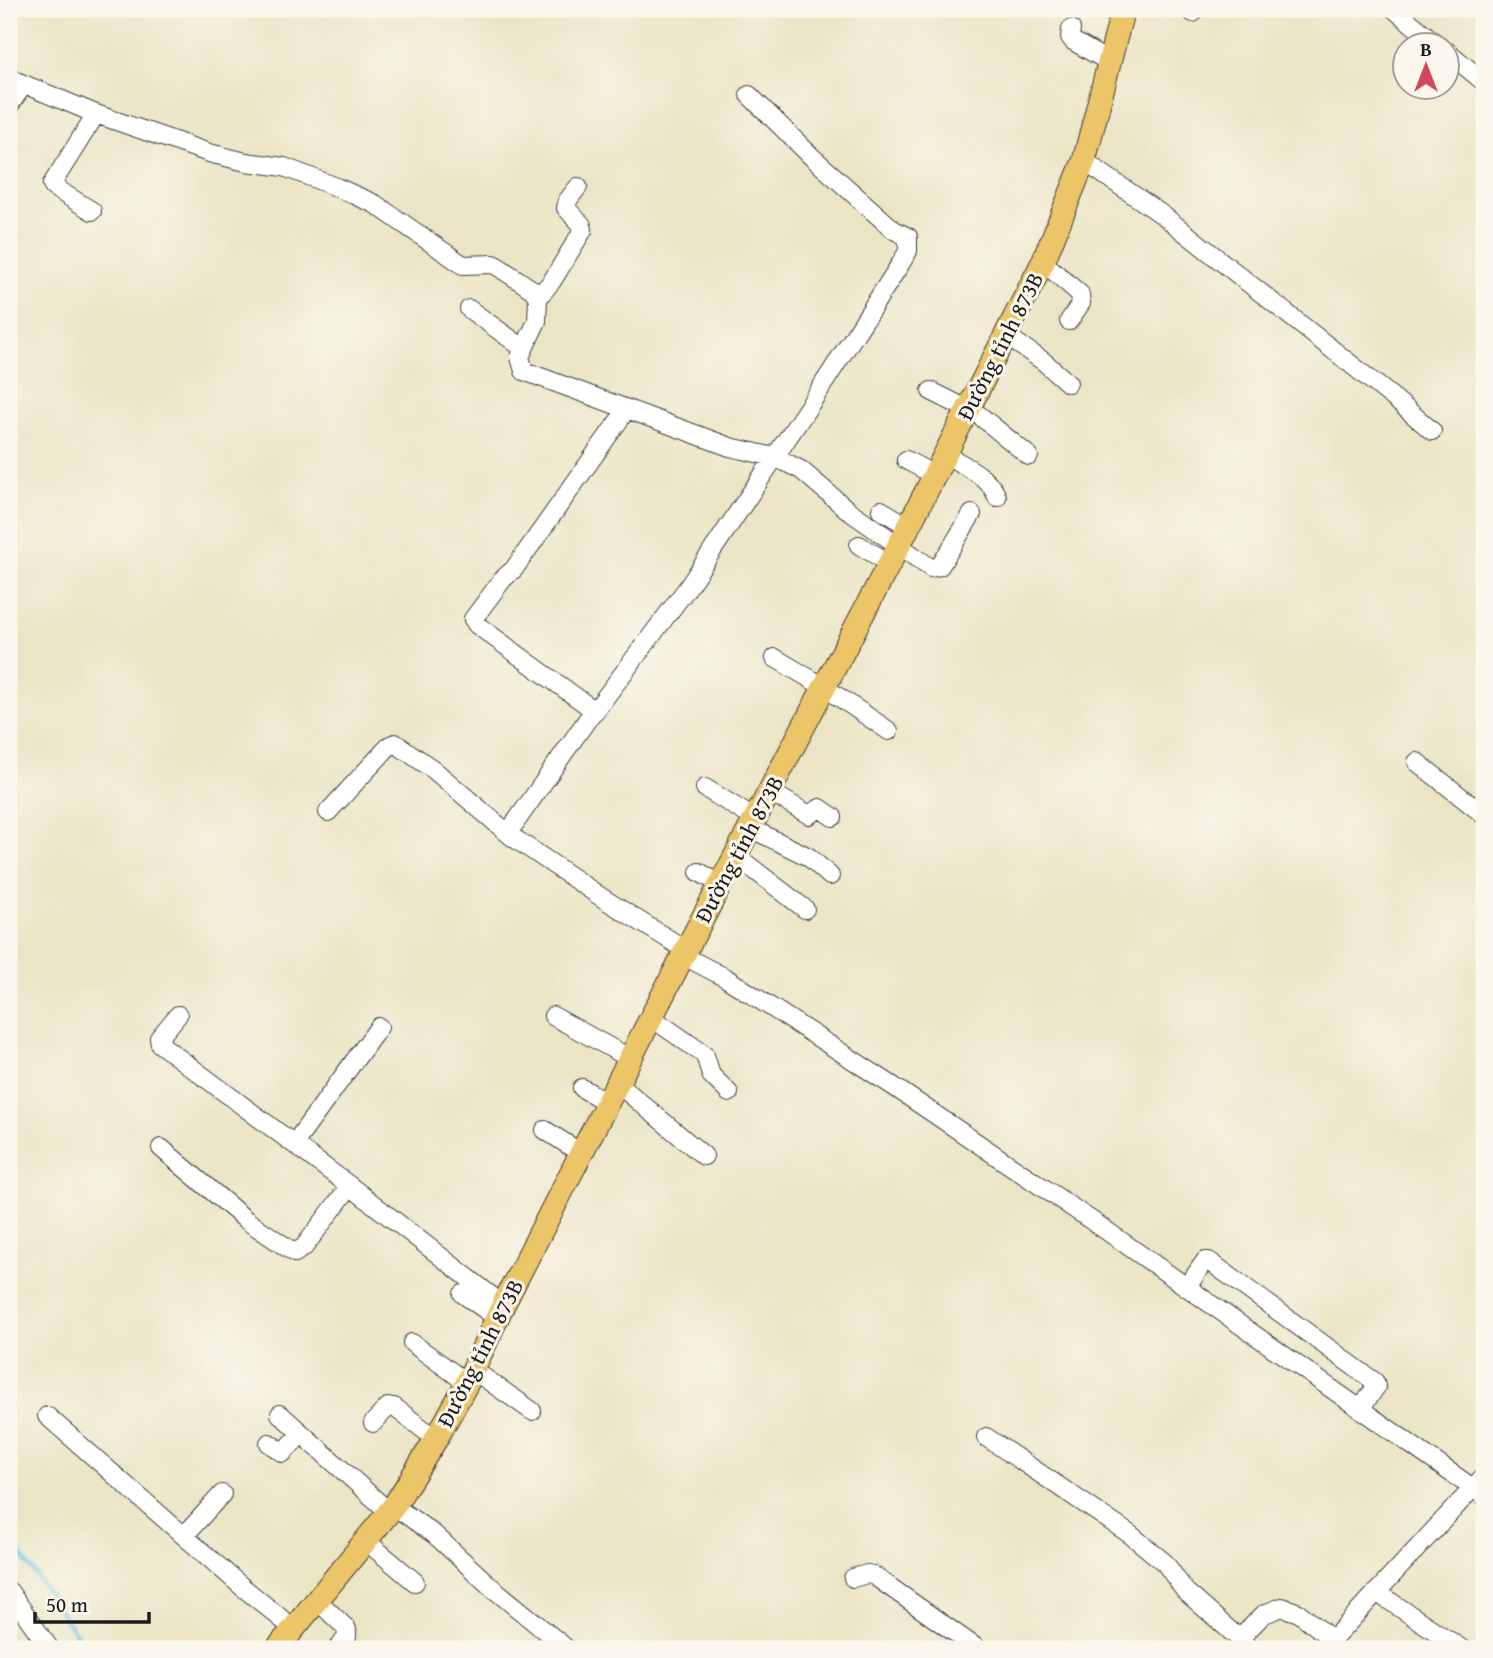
<svg xmlns="http://www.w3.org/2000/svg" width="1493" height="1658" viewBox="0 0 1493 1658" font-family="'Gentium Book Plus',serif">
  <style>
    .lines { fill: none; stroke-linecap: round; stroke-linejoin: round }
    .stream { stroke: #65c5e3; stroke-width: 4.5 }
    .minor-casing { stroke: #3b3a36; stroke-width: 20 }
    .major-casing { stroke: #3b3a36; stroke-width: 25 }
    .minor { stroke: #fff; stroke-width: 18 }
    .major { stroke: #edc569; stroke-width: 23 }
    .labels { text-anchor: middle; stroke-width: 6; stroke-linejoin: round; paint-order: stroke }
    .street-label { font-size: 23px; fill: #1c1c1c; stroke: #fbf7ec }
  </style>
  <rect width="100%" height="100%" fill="#fbf7ec"/>
  <filter id="ink" filterUnits="userSpaceOnUse"><feTurbulence type="fractalNoise" baseFrequency=".0143" numOctaves="2"/><feDisplacementMap in="SourceGraphic" scale="14" xChannelSelector="R" yChannelSelector="G"/><feConvolveMatrix kernelMatrix="1 2 1 2 8 2 1 2 1" color-interpolation-filters="sRGB"/></filter>
  <filter id="wash" filterUnits="userSpaceOnUse"><feTurbulence type="fractalNoise" baseFrequency=".00686" numOctaves="4" result="noise"/><feDisplacementMap in="SourceGraphic" scale="28" xChannelSelector="R" yChannelSelector="G"/><feGaussianBlur stdDeviation="1.57" result="paint"/><feColorMatrix in="noise" values="0 0 0 0 0 0 0 0 0 0 0 0 0 0 0 0 0 1.4 0 .05"/><feComposite in="paint" operator="in"/></filter>
  <g filter="url(#wash)">
    <rect width="100%" height="100%" fill="#ebe5c6"/>
    <g class="lines">
      <!-- stream -->
      <path class="stream" d="M9,1536L86,1649"/>
    </g>
  </g>
  <g filter="url(#ink)">
    <g class="lines">
      <!-- minor casing -->
      <g class="minor-casing">
        <path id="minor" d="M1189,9L1193,13
          M1394,9L1439,46
          M1071,29L1070,37L1073,41L1111,63
          M1448,52L1484,82
          M9,78L96,114L209,153L246,162L284,167L334,186L375,204L463,265L494,264L533,290L538,298L537,321L520,357L524,371L730,447L774,457L789,464L801,470L849,511L931,568L940,566L972,514
          M9,106L24,84
          M1084,161L1164,216L1396,400L1432,431
          M92,211L53,187L52,184L96,114
          M1043,262L1080,294L1081,303L1069,321
          M538,298L552,281L583,230L582,225L566,208L568,200L578,187
          M469,309L523,348
          M1005,335L1043,361L1068,383
          M931,391L979,415L1029,456
          M627,409L514,569L503,579L473,619L477,625L595,711L688,587L815,397L901,263L908,251V237L894,230L811,156L749,95
          M945,454C962,465 990,476 997,497
          M906,460L934,475
          M881,510L908,526
          M859,545L889,563
          M775,658L824,687L889,731
          M1417,762L1484,815
          M705,788L755,819
          M769,791L809,815L820,808L833,817
          M328,812L390,745L395,743L434,770L511,836L604,899L686,950
          M750,828L809,857L830,876
          M508,833L594,710
          M735,855L805,909
          M699,872L720,884
          M684,956L726,978L893,1086L1104,1229L1484,1496
          M178,1015L159,1038L160,1044L350,1186L503,1305
          M553,1016L631,1059
          M652,1018L705,1055L711,1075L729,1093
          M618,1084L704,1156
          M582,1088L608,1103
          M545,1130L582,1154
          M294,1144L379,1027
          M161,1148L246,1220L295,1253L304,1247L350,1186
          M1187,1287L1205,1261H1209L1375,1382L1376,1387L1361,1408
          M463,1294L497,1318
          M412,1343L467,1383
          M473,1370L532,1411
          M280,1414L389,1512
          M47,1416L240,1585L294,1629
          M373,1423L388,1407H394L436,1439
          M986,1437L1131,1535L1165,1563L1185,1591L1251,1649
          M269,1443L283,1453L301,1434
          M394,1506L435,1535L489,1585L567,1649
          M184,1536L222,1494
          M366,1541L415,1582
          M853,1578L867,1574L873,1575L978,1649
          M9,1591L50,1649
          M1376,1592L1462,1649
          M318,1601L347,1629V1637L338,1649
          M1239,1639L1264,1614L1282,1607L1299,1613L1333,1640
          M1324,1649L1484,1476"/>
      </g>
      <!-- major casing -->
      <g class="major-casing">
        <path id="major" d="M277,1649L394,1506L436,1439L467,1383L503,1305L686,950L899,545L1043,262L1084,161L1123,9"/>
      </g>
      <!-- minor -->
      <use href="#minor" class="minor"/>
      <!-- major -->
      <use href="#major" class="major"/>
    </g>
  </g>
  <g class="labels">
    <!-- street labels -->
    <g class="street-label">
      <text transform="translate(1000 346) rotate(-63)" y="8">Đường tỉnh 873B</text>
      <text transform="translate(739 849) rotate(-62)" y="8">Đường tỉnh 873B</text>
      <text transform="translate(480 1353) rotate(-63)" y="8">Đường tỉnh 873B</text>
    </g>
  </g>
  <!-- margin -->
  <rect width="1493" height="1658" fill="none" stroke="#fbf7ec" stroke-width="35"/>
  <!-- north arrow -->
  <g transform="translate(1426 66)"><circle r="33" fill="#fbf7ec" stroke="#a29f99" stroke-width="2"/>
  <path d="M0-5L12 26L0 18L-12 26Z" fill="#d1495b"/>
  <text y="-10" font-size="19" font-weight="bold" text-anchor="middle" fill="#1c1c1c">B</text>
  </g>
  <!-- scale -->
  <path d="M35 1612v10h114v-10" fill="none" stroke="#1c1c1c" stroke-width="3.5"/>
  <text x="46" y="1612" font-size="21" fill="#1c1c1c" stroke="#fbf7ec" stroke-width="5" paint-order="stroke">50 m</text>
</svg>
